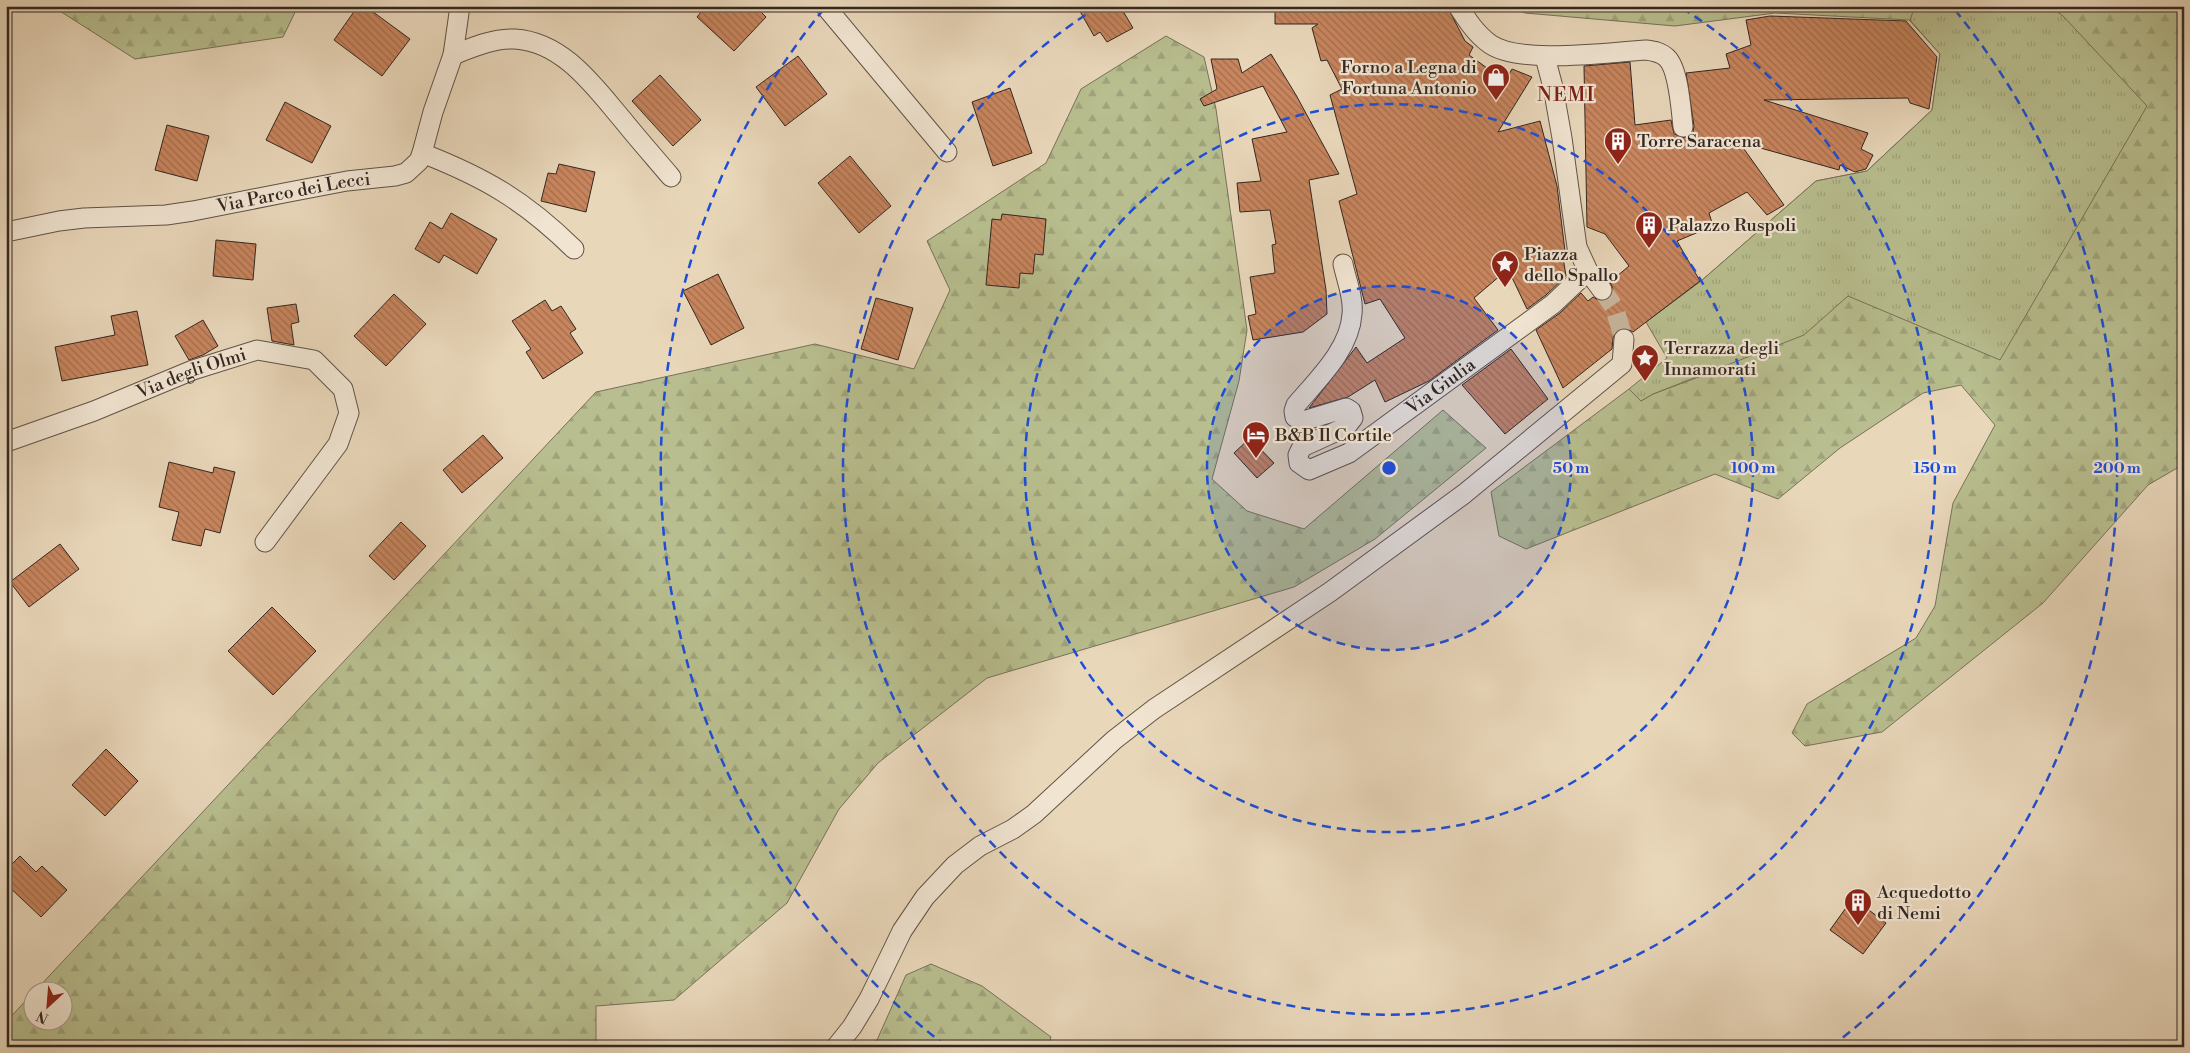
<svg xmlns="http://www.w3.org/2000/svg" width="2190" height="1053" viewBox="0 0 2190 1053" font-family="'Libre Bodoni',serif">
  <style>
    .forest { fill: url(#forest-firs); stroke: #767258 }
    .park { fill: url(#park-tufts); stroke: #767258 }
    .building { fill: url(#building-back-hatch); stroke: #332721 }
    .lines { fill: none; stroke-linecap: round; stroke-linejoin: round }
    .street-tunnel { stroke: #c5b49b; stroke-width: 19; stroke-dasharray: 19 9; stroke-linecap: butt }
    .street-casing { stroke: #605347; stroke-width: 21 }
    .street { stroke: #f1e5d2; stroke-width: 19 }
    .ring { fill: none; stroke: #1d4ed8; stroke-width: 2.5; stroke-dasharray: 9 6 }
    .labels { text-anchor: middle; stroke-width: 4.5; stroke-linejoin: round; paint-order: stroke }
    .poi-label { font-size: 18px; fill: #332721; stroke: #f1e5d2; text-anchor: start }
    .street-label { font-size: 18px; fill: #332721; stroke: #f1e5d2 }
    .quarter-label { font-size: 20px; letter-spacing: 1px; fill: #7a1f14; stroke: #f1e5d2 }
    .centre { fill: #1d4ed8; stroke: #f1e5d2; stroke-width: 2.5 }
    .ring-label { font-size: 15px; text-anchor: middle; font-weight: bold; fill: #1d4ed8; stroke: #f1e5d2; stroke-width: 4.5; stroke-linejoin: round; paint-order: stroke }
  </style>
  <defs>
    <pattern id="forest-firs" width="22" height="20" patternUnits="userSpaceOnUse" patternTransform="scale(1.25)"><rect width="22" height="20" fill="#b8be8f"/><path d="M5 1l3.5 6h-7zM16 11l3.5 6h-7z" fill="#9fa37b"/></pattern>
    <pattern id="park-tufts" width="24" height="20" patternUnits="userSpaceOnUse" patternTransform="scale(1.25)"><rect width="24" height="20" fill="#b8be8f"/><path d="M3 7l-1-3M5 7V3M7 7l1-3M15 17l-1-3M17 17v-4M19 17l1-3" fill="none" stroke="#9fa37b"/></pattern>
    <pattern id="building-back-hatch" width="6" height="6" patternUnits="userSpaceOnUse" patternTransform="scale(1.25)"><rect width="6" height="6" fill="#c8855e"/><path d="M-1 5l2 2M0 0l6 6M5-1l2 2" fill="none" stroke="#a36d4d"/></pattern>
  </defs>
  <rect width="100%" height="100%" fill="#e9d7ba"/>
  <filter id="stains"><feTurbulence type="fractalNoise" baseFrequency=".004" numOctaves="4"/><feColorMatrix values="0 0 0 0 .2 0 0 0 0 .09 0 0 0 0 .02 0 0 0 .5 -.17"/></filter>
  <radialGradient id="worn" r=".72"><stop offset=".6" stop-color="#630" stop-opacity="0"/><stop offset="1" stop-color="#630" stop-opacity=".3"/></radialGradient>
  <!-- forest -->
  <path class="forest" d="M52,6H298L283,37L135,59Z
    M1508,6H2184V464L2148,485L2043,603L1882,732L1805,746L1792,733L1807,704L1916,638L1935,606L1953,503L1995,425L1961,385L1923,393L1840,448L1778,499L1715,474L1526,549L1499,536L1491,492L1629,389L1641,401L1653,394L1712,372L1646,322L1701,281L1816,181L1867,171L1932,110L1940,54L1909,20L1775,13L1675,26L1525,13Z
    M1166,36L1204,57L1216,109L1247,330L1239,381L1212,479L1247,511L1304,529L1443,410L1486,448L1375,539L1294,587L987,678L878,763L839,809L787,903L674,1000L596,1006V1047H6V1022L32,994V1020H62V990H36L596,392L815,344L914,369L950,290L927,241L1046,163L1081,89Z
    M931,964L982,986L1051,1037L1048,1047H868L877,1040L906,975Z"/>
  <!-- park -->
  <path class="park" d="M1915,6H2049L2063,16L2147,106L2000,360L1848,296L1804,335L1653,394L1641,401L1629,389L1667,358L1646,322L1701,281L1816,181L1867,171L1932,110L1940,54L1910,20Z"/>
  <!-- building -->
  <path class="building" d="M358,6H365L410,39L382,76L334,40Z
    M706,6H755L766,17L734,51L697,17Z
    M1077,6H1120L1133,28L1107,42L1100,32L1094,36Z
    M1275,6H1447L1465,41L1473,47L1469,55L1505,81L1512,69L1532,77L1498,132L1540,121L1557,186L1565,251H1562L1566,276L1546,295L1527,309L1508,269L1474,298L1498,330L1429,381L1385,402L1375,380L1348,397L1309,408L1356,347L1367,363L1405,338L1380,299L1365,304L1339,201L1357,194L1330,95L1342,89L1327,60L1321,61L1312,28L1318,24H1275Z
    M1770,16L1906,21L1937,57L1929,109L1910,103L1908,98L1764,100L1868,133L1861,149L1873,155L1866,169L1855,172L1840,165L1839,170L1739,142L1784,205L1767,215L1747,192L1709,213L1713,226L1677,241L1700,281L1633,332L1625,328L1619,329L1613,338L1612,349L1563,388L1536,330L1560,313L1581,293L1588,301L1593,297L1598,300L1608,299L1613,289L1610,282L1629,266L1605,234L1587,227L1584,66L1630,62L1635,125L1671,120L1674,134L1685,138L1693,132L1694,126L1686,73L1730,68L1726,54L1751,45L1746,20Z
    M1271,54L1296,95L1339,174L1309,180L1326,290L1327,314L1303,332L1253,340L1248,316L1256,314L1250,277L1275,273L1272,245L1276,244L1270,210L1240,212L1237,183L1261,181L1252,139L1287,132L1263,86L1204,106L1200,99L1217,89L1211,59H1238L1242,73Z
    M798,56L827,94L785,126L756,87Z
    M660,75L701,120L673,146L632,101Z
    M1010,88L1032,153L993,166L972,102Z
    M285,102L331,126L312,163L266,140Z
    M167,125L209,136L197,181L155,170Z
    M850,156L891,206L859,233L818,183Z
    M559,164L595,172L586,212L541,201L548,173L556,174Z
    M451,213L497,239L477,274L444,255L439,263L415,249L430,222L442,229Z
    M1002,214L1046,219L1043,255L1035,254L1033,274L1020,273L1019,288L986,285L992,219L1001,220Z
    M216,240L256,244L253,280L213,276Z
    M718,274L744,328L711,345L683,291Z
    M394,294L426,324L386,366L354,336Z
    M876,298L913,308L898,360L861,349Z
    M545,300L552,311L561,306L576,329L570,333L583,353L543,379L526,352L531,349L512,321Z
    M296,304L299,322L291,324L294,345L272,341L267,308Z
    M137,311L148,365L62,381L55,347L115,335L111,316Z
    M203,320L218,346L203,355L189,360L175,336Z
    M1511,349L1548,399L1505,434L1462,385Z
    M483,435L503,458L462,493L443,470Z
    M1250,438L1274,463L1257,478L1234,453Z
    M169,462L213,473L214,467L235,472L220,533L205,529L201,546L172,540L179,512L159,507Z
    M401,522L426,546L394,580L369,556Z
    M60,544L79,569L29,607L10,582Z
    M272,607L316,651L273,695L228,651Z
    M106,749L138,781L105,816L72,785Z
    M20,856L36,872L42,866L67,890L41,917L6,884V870Z
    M1853,898L1886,923L1863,954L1830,930Z"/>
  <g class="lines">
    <!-- street-tunnel -->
    <path class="street-tunnel" d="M1602,290L1614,307L1624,339"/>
    <!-- street casing -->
    <g class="street-casing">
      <g id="street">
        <path d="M825,6L947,152"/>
        <path d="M1458,6C1467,20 1476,34 1490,44C1520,65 1609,52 1646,50C1654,51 1661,52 1667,58C1679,70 1681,110 1683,127"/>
        <path d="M453,55C473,47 494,38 515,39C563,42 594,86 622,119C638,139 655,158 671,177"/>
        <path d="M1545,57L1553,87L1562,138L1577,247L1588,271L1602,290"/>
        <path d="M422,153C486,178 525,201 574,249"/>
        <path id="s1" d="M6,232L59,221L84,218L166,215L193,211L284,193L347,181L395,176L406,173L419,161L422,153L433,112L453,55L460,6"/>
        <path id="s2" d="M1343,264C1346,279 1354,298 1352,314C1350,349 1318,379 1296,405L1294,411L1295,417L1303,421L1346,408L1351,411L1353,418L1346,427L1302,447L1298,455L1299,463L1309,470L1349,453L1553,304L1588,271"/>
        <path id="s3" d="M6,442L94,411L193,370L257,350L314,360L343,389L349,413L338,444L265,542"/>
        <path d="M836,1047L852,1027L869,999L902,931L925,897L955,865L980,846L1013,829L1034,814L1114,740L1154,709L1330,592L1464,494L1622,364L1624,339"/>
      </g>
    </g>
    <!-- street -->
    <use href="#street" class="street"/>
  </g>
  <!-- distance rings -->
  <circle cx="1389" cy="468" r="182" fill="#1d4ed8" fill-opacity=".12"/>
  <g class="ring">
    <circle cx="1389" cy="468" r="182"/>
    <circle cx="1389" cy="468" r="364"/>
    <path d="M1682 8A546 546 0 1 1 1096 8"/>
    <path d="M946 1046A728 728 0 0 1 823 10M1955 10A728 728 0 0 1 1832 1046"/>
  </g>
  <!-- icons -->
  <defs>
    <g id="shop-pin" transform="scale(1.4375)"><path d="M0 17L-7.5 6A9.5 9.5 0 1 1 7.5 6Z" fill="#8f2418" stroke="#f1e5d2"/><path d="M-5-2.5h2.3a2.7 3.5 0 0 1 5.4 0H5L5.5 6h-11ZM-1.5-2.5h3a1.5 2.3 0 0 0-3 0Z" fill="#fff"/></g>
    <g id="building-pin" transform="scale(1.4375)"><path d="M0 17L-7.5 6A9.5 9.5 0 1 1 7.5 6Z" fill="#8f2418" stroke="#f1e5d2"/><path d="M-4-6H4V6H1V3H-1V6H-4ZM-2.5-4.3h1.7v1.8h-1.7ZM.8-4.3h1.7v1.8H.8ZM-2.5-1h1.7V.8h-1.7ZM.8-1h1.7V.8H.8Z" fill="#fff"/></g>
    <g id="sight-pin" transform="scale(1.4375)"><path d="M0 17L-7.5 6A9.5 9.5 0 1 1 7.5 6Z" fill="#8f2418" stroke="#f1e5d2"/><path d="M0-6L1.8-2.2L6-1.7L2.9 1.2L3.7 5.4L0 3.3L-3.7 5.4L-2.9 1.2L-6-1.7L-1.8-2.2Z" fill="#fff"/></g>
    <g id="hotel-pin" transform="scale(1.4375)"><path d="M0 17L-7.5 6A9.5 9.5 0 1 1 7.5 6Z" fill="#8f2418" stroke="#f1e5d2"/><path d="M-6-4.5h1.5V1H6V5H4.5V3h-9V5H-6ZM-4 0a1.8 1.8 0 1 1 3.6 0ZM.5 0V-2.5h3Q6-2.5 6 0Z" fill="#fff"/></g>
  </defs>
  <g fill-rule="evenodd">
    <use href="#shop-pin" x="1496" y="77"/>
    <use href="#building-pin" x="1618" y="141"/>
    <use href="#building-pin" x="1649" y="225"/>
    <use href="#sight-pin" x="1505" y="264"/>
    <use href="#sight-pin" x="1645" y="358"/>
    <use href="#hotel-pin" x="1256" y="435"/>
    <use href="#building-pin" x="1858" y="902"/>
  </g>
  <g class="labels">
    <!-- poi labels -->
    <g class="poi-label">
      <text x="1477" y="73" text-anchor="end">Forno a Legna di<tspan x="1477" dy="21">Fortuna Antonio</tspan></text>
      <text x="1637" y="147">Torre Saracena</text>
      <text x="1668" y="231">Palazzo Ruspoli</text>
      <text x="1524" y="260">Piazza<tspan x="1524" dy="21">dello Spallo</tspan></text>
      <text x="1664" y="354">Terrazza degli<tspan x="1664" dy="21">Innamorati</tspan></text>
      <text x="1275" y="441">B&amp;B Il Cortile</text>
      <text x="1877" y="898">Acquedotto<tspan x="1877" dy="21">di Nemi</tspan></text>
    </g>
    <!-- street labels -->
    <g class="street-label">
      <text dy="6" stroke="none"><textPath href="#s1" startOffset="291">Via Parco dei Lecci</textPath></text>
      <text dy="6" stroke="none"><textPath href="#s3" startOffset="198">Via degli Olmi</textPath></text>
      <text dy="6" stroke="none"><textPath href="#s2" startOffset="485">Via Giulia</textPath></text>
    </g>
    <!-- quarter labels -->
    <g class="quarter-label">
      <text x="1566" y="101">NEMI</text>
    </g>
  </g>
  <circle cx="1389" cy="468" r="8" class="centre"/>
  <g class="ring-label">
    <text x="1571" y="473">50 m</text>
    <text x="1753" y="473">100 m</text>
    <text x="1935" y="473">150 m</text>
    <text x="2117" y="473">200 m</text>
  </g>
  <!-- margin -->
  <rect width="2190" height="1053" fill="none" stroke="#e9d7ba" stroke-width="25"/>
  <rect x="8" y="8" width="2175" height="1038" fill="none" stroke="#332721" stroke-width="2.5"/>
  <rect x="12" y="12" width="2165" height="1028" fill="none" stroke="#332721"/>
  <!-- north arrow -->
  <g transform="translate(48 1006) rotate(206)"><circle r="24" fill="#f1e5d2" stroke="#a5998b"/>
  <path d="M0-4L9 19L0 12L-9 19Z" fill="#8f2418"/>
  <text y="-8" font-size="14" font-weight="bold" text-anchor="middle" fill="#332721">N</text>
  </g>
  <rect width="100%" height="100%" filter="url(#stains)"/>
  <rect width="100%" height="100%" fill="url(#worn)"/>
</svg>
